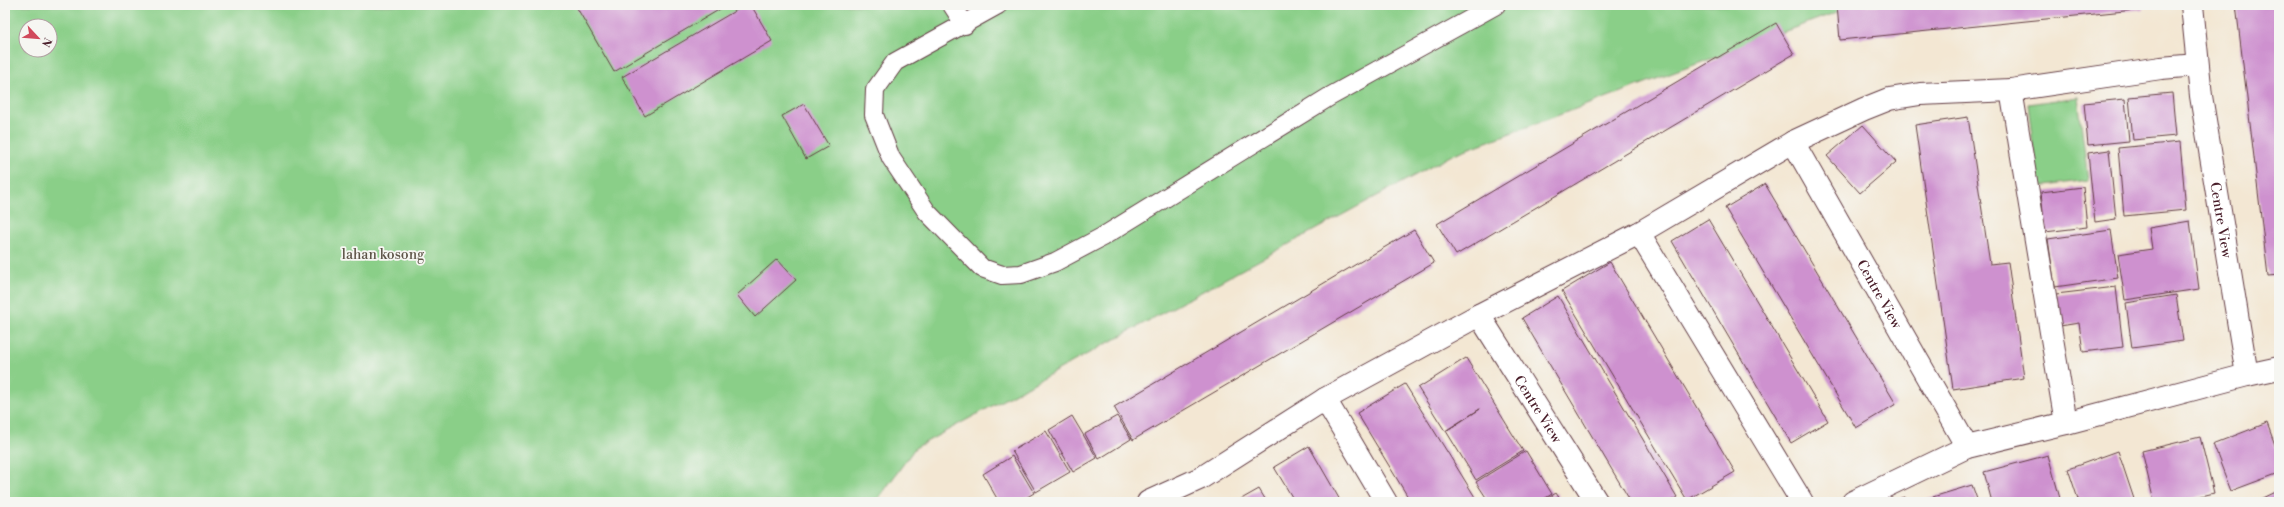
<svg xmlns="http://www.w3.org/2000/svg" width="2284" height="507" viewBox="0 0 2284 507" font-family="'Libre Bodoni',serif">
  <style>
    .green { fill: #8acf88; stroke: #6a775a; fill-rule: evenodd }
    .building { fill: #ce91cf }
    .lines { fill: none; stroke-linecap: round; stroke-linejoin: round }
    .service-casing { stroke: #633d44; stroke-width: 20 }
    .minor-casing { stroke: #633d44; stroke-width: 24 }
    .service { stroke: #fff; stroke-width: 18 }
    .minor { stroke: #fff; stroke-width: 22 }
    .labels { text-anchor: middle; stroke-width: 3.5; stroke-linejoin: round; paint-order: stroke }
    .street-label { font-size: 14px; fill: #4a1f2b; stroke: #f6f6f2 }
    .park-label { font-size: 14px; fill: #5d5447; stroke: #f6f6f2 }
  </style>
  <rect width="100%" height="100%" fill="#f6f6f2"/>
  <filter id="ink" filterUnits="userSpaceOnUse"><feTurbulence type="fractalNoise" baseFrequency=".025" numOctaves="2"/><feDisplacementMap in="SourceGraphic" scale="8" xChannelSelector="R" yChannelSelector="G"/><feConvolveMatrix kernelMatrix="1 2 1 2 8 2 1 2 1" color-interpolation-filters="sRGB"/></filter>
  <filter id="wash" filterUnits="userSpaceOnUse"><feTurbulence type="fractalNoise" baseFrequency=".012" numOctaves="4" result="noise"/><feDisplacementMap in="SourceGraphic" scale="16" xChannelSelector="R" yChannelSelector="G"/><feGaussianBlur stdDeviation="0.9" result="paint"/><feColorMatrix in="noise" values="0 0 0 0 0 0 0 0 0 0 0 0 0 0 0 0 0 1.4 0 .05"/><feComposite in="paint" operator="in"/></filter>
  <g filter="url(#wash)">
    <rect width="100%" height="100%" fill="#f3e7d3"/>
    <!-- green -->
    <path class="green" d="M5,5H1856L1454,154L915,448L876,502H5ZM26,26H50V50H26Z
      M2078,97L2088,180L2038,187L2028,104Z"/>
    <g id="blocks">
      <!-- building -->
      <path class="building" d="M582,5H727L614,72L577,8Z
        M745,5H751L772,41L645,116L622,77Z
        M1837,5H2143L2144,9L1840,40Z
        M2236,5H2279V275L2268,276Z
        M1776,23L1794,54L1456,255L1437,224Z
        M2172,93L2176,136L2133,140L2129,97Z
        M2125,99L2129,141L2088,145L2084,103Z
        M804,104L829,146L806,159L782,116Z
        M1968,117L1990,264L2008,262L2024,378L1953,389L1915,125Z
        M1863,125L1896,162L1860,193L1827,156Z
        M2180,142L2186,210L2124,216L2118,148Z
        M2109,150L2116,219L2095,222L2088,153Z
        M1765,184L1896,404L1856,428L1725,208Z
        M2083,187L2087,227L2045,232L2041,192Z
        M1708,219L1828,421L1791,443L1672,241Z
        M2190,221L2199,289L2125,300L2118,254L2152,249L2149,228Z
        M1414,230L1434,263L1133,440L1114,407Z
        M2111,230L2118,278L2055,287L2048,239Z
        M777,259L796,280L755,317L737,295Z
        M1610,262L1735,472L1687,500L1562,291Z
        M2116,287L2123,347L2083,352L2079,323L2060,326L2056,294Z
        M2176,295L2183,341L2132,348L2126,303Z
        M1558,296L1677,497L1669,502H1631L1522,318Z
        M1466,358L1523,451L1476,480L1446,431L1480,409L1445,431L1418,388Z
        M1405,384L1456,466L1478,502H1411L1357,413Z
        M1072,416L1097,458L1073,472L1049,430Z
        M1117,416L1131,439L1099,459L1085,434Z
        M2267,423L2279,456V473L2231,491L2213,444Z
        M1046,431L1070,472L1036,492L1012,451Z
        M2200,437L2214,493L2177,502H2154L2142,451Z
        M1309,446L1332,486L1341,502H1295L1274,467Z
        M1526,451L1552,494L1539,502H1489L1476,482Z
        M2118,451L2135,502H2079L2068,469Z
        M2048,455L2061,502H1992L1984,472Z
        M1012,456L1034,493L1019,502H999L983,474Z
        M1972,485L1978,502H1924L1923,500Z
        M1259,489L1267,502H1236Z
        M2279,490V502H2254Z
        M1556,493L1562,502H1542Z
        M1904,497L1906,502H1889Z"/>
    </g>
  </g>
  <g filter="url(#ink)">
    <use href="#blocks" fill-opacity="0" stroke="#633d44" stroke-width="1"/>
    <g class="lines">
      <!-- service casing -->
      <g class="service-casing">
        <path id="service" d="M952,5L965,25
          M998,5L895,62L875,90L874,115L891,158L927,212L982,268L1002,275L1021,274L1055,262L1102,237L1329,97L1496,5"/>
      </g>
      <!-- minor casing -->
      <g class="minor-casing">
        <g id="minor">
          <path id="s1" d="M2192,5L2201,96L2247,375"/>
          <path d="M2011,90L2066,423"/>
          <path id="s2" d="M1793,142L1967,447"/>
          <path d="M1639,233L1802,502"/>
          <path id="s3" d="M1479,315L1597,502"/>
          <path d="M1325,399L1386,502"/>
          <path d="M1148,502L1201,478L1325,399L1479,315L1639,233L1793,142L1864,109L1889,99L1920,94L2011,90L2161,68L2197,65"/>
          <path d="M1853,502L1967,447L2066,423L2247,375L2279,368"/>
        </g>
      </g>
      <!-- service -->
      <use href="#service" class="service"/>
      <!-- minor -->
      <use href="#minor" class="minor"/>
    </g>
  </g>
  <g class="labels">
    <!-- street labels -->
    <g class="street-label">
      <text dy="5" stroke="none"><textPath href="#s1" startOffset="217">Centre View</textPath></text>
      <text dy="5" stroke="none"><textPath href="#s2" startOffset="175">Centre View</textPath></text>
      <text dy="5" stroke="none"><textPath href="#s3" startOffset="111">Centre View</textPath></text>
    </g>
    <!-- park labels -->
    <g class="park-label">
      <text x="383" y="259">lahan kosong</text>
    </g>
  </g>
  <!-- margin -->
  <rect width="2284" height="507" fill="none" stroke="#f6f6f2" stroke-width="20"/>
  <!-- north arrow -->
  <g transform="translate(38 38) rotate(116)"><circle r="19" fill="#f6f6f2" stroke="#b1a0a2"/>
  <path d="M0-3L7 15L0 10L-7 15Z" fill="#d1495b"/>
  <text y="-6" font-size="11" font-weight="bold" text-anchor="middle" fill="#4a1f2b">N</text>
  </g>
</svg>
